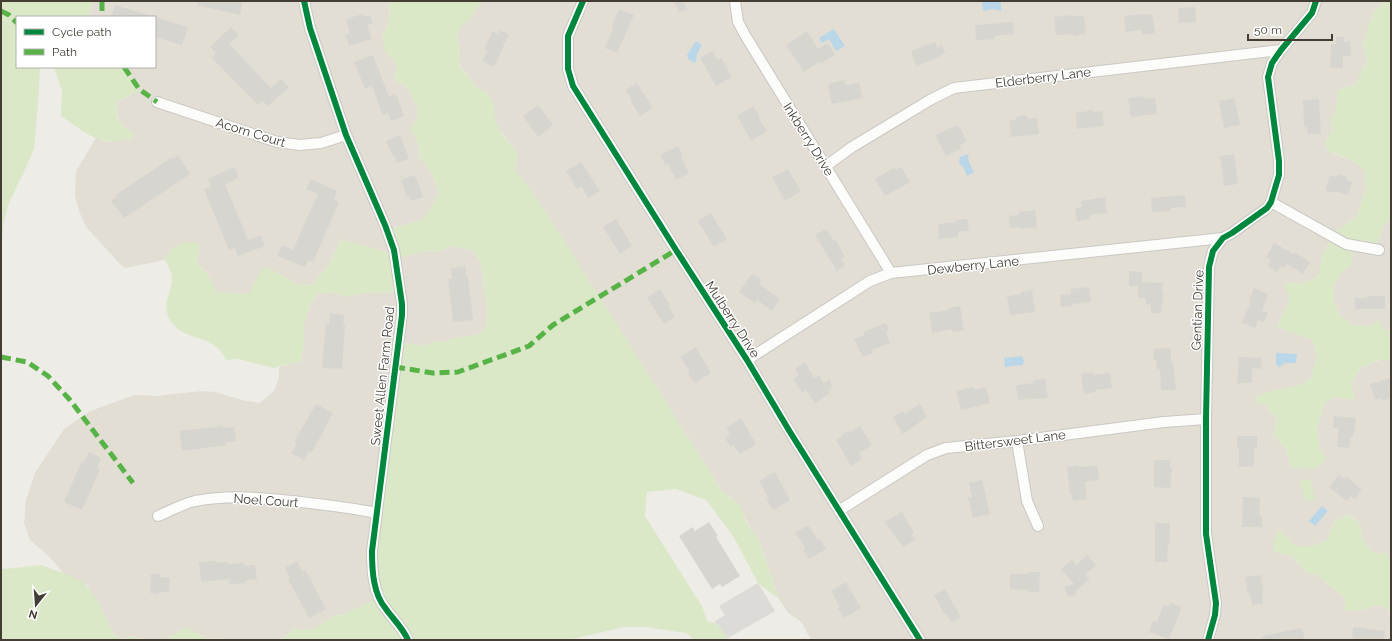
<svg xmlns="http://www.w3.org/2000/svg" width="1392" height="641" viewBox="0 0 1392 641" font-family="Raleway,sans-serif">
  <style>
    .residential { fill: #e2ded4 }
    .green { fill: #dbe8c8 }
    .parking { fill: #dddbd7 }
    .water { fill: #bad7ea }
    .building { fill: #d7d5d0 }
    .lines { fill: none; stroke-linecap: round; stroke-linejoin: round }
    .street-casing { stroke: #cac8c3; stroke-width: 12 }
    .street { stroke: #fcfcfb; stroke-width: 10 }
    .quiet { stroke: #57b346; stroke-width: 5; stroke-dasharray: 10 5; stroke-linecap: butt }
    .cycleway-casing { stroke: #fff; stroke-width: 8 }
    .cycleway { stroke: #00873e; stroke-width: 6 }
    .labels { text-anchor: middle; stroke-width: 3; stroke-linejoin: round; paint-order: stroke }
    .street-label { font-size: 13px; fill: #433d34; stroke: #fff }
  </style>
  <rect width="100%" height="100%" fill="#eeece7"/>
  <!-- residential -->
  <path class="residential" d="M93,1H167L172,3L173,1H396L388,6L390,11L387,27L383,34L387,53L396,62V72L394,79L408,88L417,107L418,116L411,128L418,144L420,159L431,171L439,193L424,219L386,230L393,254L341,239L328,265L312,285L297,284L267,267L249,294L216,293L207,273L197,263L200,245L170,251L165,260L125,268L121,265L86,227L79,211L75,196L76,171L96,138L105,142L132,139L134,134L121,124L116,110L117,102L138,91L128,71L117,67H155V17H88V14Z
    M483,1H1384L1377,10L1374,11L1363,43L1367,61L1360,76L1354,85L1337,90V106L1331,119L1332,131L1325,144L1328,151L1352,161L1362,167L1366,172L1365,178L1366,188L1357,216L1344,226L1332,232L1334,234L1323,254L1319,273L1314,279L1298,284L1287,282L1289,300L1277,327L1312,340L1317,356L1311,378L1299,385L1267,392L1255,397V403L1266,405L1277,419L1273,436L1286,448L1291,468L1320,449L1317,429L1324,404L1334,397L1355,400L1351,383L1361,367L1381,360H1391V560L1387,554L1372,552L1363,541L1360,523L1348,514L1343,519L1337,520L1336,517L1327,540L1312,546H1296L1274,551L1292,557L1308,574L1317,575L1344,598L1346,611L1364,610L1375,605L1386,607L1391,614V640H811L802,623L796,618L788,613L779,599L758,538L754,535L741,511V506L722,491L546,213L515,169L518,155L496,124L489,95L476,86L459,64L460,49L456,37L462,25L471,19L475,10L483,2Z
    M1391,219V331L1385,330L1370,326L1352,325L1339,314L1334,302V285L1343,270L1355,245L1376,247L1384,225Z
    M452,246L472,250L480,260L488,312L485,328L477,335L453,338L444,342L436,341L424,346L400,342L378,599L341,615L333,616L315,628L302,630L294,628L287,636L278,640H230L222,638L208,639L200,635L188,627L163,640H148L130,636L123,639L115,636L88,586L64,574L49,556L30,540L24,523L26,500L35,473L64,429L87,413L101,407L135,395L157,396L201,391L215,392L242,400L260,403L274,391L279,378V367L301,361L304,344V323L313,299L318,294L330,292L346,297L364,293L398,292L399,258L426,251L438,252Z"/>
  <!-- green -->
  <path class="green" d="M1,1H93L88,14V17H17V67H42L40,69L38,105L34,149L24,172L8,205L3,227L1,257Z
    M396,1H483V2L475,10L471,19L462,25L456,37L460,49L459,65L476,86L489,95L495,107C489,121 510,143 518,155L515,169L546,212L722,491L741,506C741,514 752,534 758,538L779,599L758,583L733,536L706,500L676,489L647,492L645,516L702,606L707,621C718,622 724,630 728,640H694L687,633L645,627H624L569,640H278L287,636L294,628L302,630L315,628L333,616L341,615L377,599L372,573L399,342L424,346L436,341L444,342L453,338L477,335L485,328L488,312L480,260L472,250L452,246L438,252L426,251L399,258L398,292L364,293L346,297L331,292L318,294L313,299L304,323V344L301,361L273,368L238,359L226,360C214,332 183,343 170,320C161,305 172,292 172,277C172,272 167,265 165,260C172,245 178,244 194,241L200,245L197,263L207,273L216,292L249,294L261,270L267,267L297,284L312,285L328,265L341,239L393,254L386,230L424,219L439,193L431,171L420,159L418,144L411,128L418,116L417,107L408,88L394,79L396,72V62L384,50L383,34L387,27L390,11L388,6Z
    M1384,1H1391V219L1384,225L1376,247L1355,245L1350,268L1343,270L1334,285V302L1339,314L1352,325L1370,326L1377,320L1385,330L1391,331V360H1380L1361,367L1351,383L1355,400L1334,397L1324,404L1317,429L1320,449L1327,458L1316,469L1291,468L1286,448L1273,436L1277,419L1266,405L1255,403V397L1267,392L1299,385L1311,378L1317,356L1312,340L1277,327L1289,300L1288,293L1284,285L1286,282L1298,284L1314,279L1319,273L1323,254L1334,234L1332,232L1344,226L1357,216L1366,188L1365,178L1366,172C1356,160 1341,156 1328,151L1325,144L1332,131L1331,119L1337,106V90L1354,85L1360,76L1367,61L1363,43L1374,11L1377,10Z
    M54,67H117L128,71L138,91L117,102C114,120 122,125 134,134L132,139C123,140 112,143 104,141C90,138 73,124 61,116L62,91Z
    M1310,479L1315,499L1305,501L1300,481Z
    M1347,514L1360,523L1363,541L1372,552L1388,554L1391,560V614L1385,607L1375,605L1364,610L1346,611L1344,598L1317,575L1308,574L1292,557L1274,551L1273,543L1279,529L1296,546H1312L1327,540L1337,515L1338,520L1343,519Z
    M42,565C54,571 68,573 79,580C96,590 105,619 115,636L123,639L130,636L148,640H1V568L4,569Z
    M188,627C194,631 201,637 208,638C215,640 221,637 230,640H162Z"/>
  <!-- parking -->
  <path class="parking" d="M758,583L775,611L728,638L718,625L714,622L725,615L719,606Z"/>
  <!-- water -->
  <path class="water" d="M993,1H999L1001,2V8L1002,9L1001,11L993,9L983,11L982,2Z
    M834,29L845,46L836,51L829,39L822,43L819,38Z
    M696,41L702,45L697,54L696,62L693,63L692,61L688,59L687,55Z
    M965,154L968,155L969,162L974,172L967,176L963,166L960,165L959,161L960,157L964,156Z
    M1276,353L1297,354L1296,363H1284L1283,365H1281V367H1278V365H1276Z
    M1022,356L1025,362H1023V365L1005,367L1004,358Z
    M1322,506L1328,511L1315,526L1309,521Z"/>
  <!-- building -->
  <path class="building" d="M197,1H232L242,3L240,15L197,5Z
    M674,1H683L687,9L679,12Z
    M115,5L148,15L147,17H111Z
    M1195,7L1196,22L1179,23L1178,8Z
    M619,9L634,15L617,53L605,48L614,26L612,25Z
    M363,14L364,17L370,15L373,23L367,25L372,39L349,46L345,35L350,33L346,19Z
    M1140,14L1141,15L1152,14L1155,33L1143,35L1142,30L1126,32L1124,16Z
    M1073,15V17L1084,15L1086,34L1073,36V34L1056,35L1054,17Z
    M155,17L188,27L182,45L155,37Z
    M1013,22L1014,34L994,36V39L976,40L975,25Z
    M231,27L239,35L229,44L271,88L281,79L289,87L268,106L262,101L258,105L212,58L216,53L210,47Z
    M500,30L509,35L503,45L504,46L494,67L482,61L488,50L484,49L493,31L498,34Z
    M807,31L818,49L828,43L835,55L820,64L819,62L804,72L786,45Z
    M1336,37H1344V42L1350,41L1351,56H1343V68H1330L1331,44H1336Z
    M935,42L937,47L942,45L945,53L940,55L941,56L916,66L911,51Z
    M712,51L718,60L721,58L732,77L716,86L700,58Z
    M373,55L389,97L396,94L404,116L391,121L388,113L383,115L372,86L365,89L354,62Z
    M844,80L845,84H848V85L859,83L863,98L832,104L828,84Z
    M637,83L653,108L640,116L631,102L632,101L626,90Z
    M1144,96L1145,99L1155,98L1157,114L1131,117L1128,98Z
    M1234,98L1240,125L1224,128L1219,101Z
    M1319,99L1321,134H1308L1307,127H1304L1303,100Z
    M538,105L553,125L538,137L523,116Z
    M753,106L760,116L758,117L767,131L751,141L737,116Z
    M1093,110V112L1102,111L1104,126L1077,129L1076,113Z
    M1026,115L1027,119L1037,118L1039,134L1011,137L1010,121L1016,120V117Z
    M958,125L967,141L960,145L961,148L946,156L935,135Z
    M400,135L409,159L397,163L395,156L393,157L386,141Z
    M678,146L683,156L681,157L689,173L676,180L668,164L665,165L660,155Z
    M1234,154L1238,184L1224,186L1220,156Z
    M178,155L190,174L124,218L111,201L117,197L116,195L172,157L173,159Z
    M581,162L600,191L588,198L581,186L577,189L566,171Z
    M234,167L239,178L225,184L248,240L261,235L265,246L238,256L235,248L229,250L204,189L211,187L208,179Z
    M901,167L910,182L885,196L875,179L894,168L895,170Z
    M788,169L801,191L785,201L772,177Z
    M1338,174L1347,177L1346,180L1352,182L1348,195L1335,191L1334,193L1325,191L1330,175L1337,177Z
    M415,175L423,197L411,201L409,196L407,197L401,180Z
    M311,179L337,191L334,199L339,202L313,262L308,260L305,267L277,256L282,245L293,250L307,218L318,194L306,189Z
    M1185,195L1186,207L1171,208V211L1152,212L1151,198Z
    M1105,197L1107,213L1089,215V219L1077,221L1075,208L1082,207L1081,201Z
    M1035,210L1037,227L1020,229V227L1010,228L1009,216L1019,215V212Z
    M711,213L727,239L714,247L698,221Z
    M616,219L632,246L620,254L603,227Z
    M967,219L969,231L958,232V237L939,239L938,224L956,222L955,220Z
    M826,229L833,240L835,239L845,257L841,259L845,266L837,271L815,235Z
    M1274,243L1293,254L1295,252L1310,262L1303,274L1287,264L1285,268L1281,266L1277,272L1268,266L1271,260L1266,257Z
    M465,266L466,277H468L473,320L453,322L448,279H452L451,268Z
    M1129,271L1142,272V282L1163,283L1162,292H1164L1161,313H1151V305L1146,304V298H1138V286H1129Z
    M752,274L762,280L759,284L780,299L772,311L757,300L755,303L739,292Z
    M1089,287L1091,302L1073,304V306L1061,307L1060,295L1071,294L1070,289Z
    M1254,288L1268,294L1262,311L1268,313L1264,322L1258,320L1255,328L1242,323L1251,301H1249Z
    M660,289L670,305L668,306L675,317L664,324L647,298Z
    M1032,290L1035,312L1010,315L1007,296L1021,294V292Z
    M1367,296H1385V309H1355V298H1367Z
    M960,306L964,330L953,332L952,329L932,333L929,313L949,310L948,308Z
    M330,313L344,315L343,325H345L342,369L322,368L326,324H329Z
    M886,323L889,331L886,332L890,343L872,350L873,353L863,357L854,339L865,335L863,332Z
    M696,347L711,373L694,383L688,373L690,372L680,357Z
    M1171,348V363H1173L1176,390H1161L1160,369H1157L1156,360H1154L1153,349Z
    M1239,357L1262,358L1261,369L1252,368V383H1237Z
    M805,362L814,378L819,375L824,383L829,380L833,387L828,390L830,393L815,404L806,390L802,393L793,379L799,376L795,369Z
    M1093,373V375L1110,373L1112,388L1095,390L1096,392L1084,394L1081,374Z
    M1391,378V398L1382,401L1381,398L1375,400L1370,384Z
    M1045,379L1048,398L1036,399L1035,398L1018,400L1016,385L1034,383L1033,380Z
    M974,387L975,390L986,387L990,403L961,410L956,391Z
    M316,404L333,413L312,452L309,451L304,460L291,453L297,444L294,442Z
    M920,404L927,417L903,434L893,417L903,411L904,414Z
    M1334,416L1356,418L1353,437H1351L1349,448L1337,447L1339,428H1333Z
    M741,418L756,444L740,454L733,445L731,447L725,438L730,435L726,428Z
    M223,426V428L234,427L236,441L225,442L226,445L182,451L179,431Z
    M860,426L872,445L859,453L862,459L851,466L836,440L842,437L841,435L849,430L850,432Z
    M1237,436H1257V448H1254V466L1239,467V448H1237Z
    M89,452L101,458L97,468L100,469L82,510L64,502L82,461L84,462Z
    M1154,460H1170V467H1172L1170,488L1154,487Z
    M1078,465L1079,467L1097,466L1099,480L1085,482L1087,499L1073,501L1072,494H1070L1067,467Z
    M775,472L790,500L773,510L766,498L768,497L759,481Z
    M1339,475L1344,479L1346,476L1362,490L1355,499L1351,496L1347,501L1329,487Z
    M982,480L990,514L973,518L968,497H972L969,483Z
    M1243,497L1260,498L1259,516H1262V527H1242Z
    M902,512L914,533L912,535L915,540L903,547L885,522Z
    M709,522L718,536L716,537L740,576L722,587L720,584L712,589L679,536L693,527L695,531Z
    M1155,523H1170V543H1168L1167,562H1155Z
    M808,525L818,540L820,539L826,549L809,559L803,550L805,548L795,533Z
    M1087,555L1096,565L1085,575L1090,579L1075,592L1076,595L1068,597L1064,587L1074,584L1061,569L1072,560L1076,565Z
    M216,561V563L227,562L228,564L244,563V566L255,565L257,579L246,580V583L229,584V579L201,582L199,562Z
    M297,561L302,571L305,570L326,609L309,618L288,579L290,578L285,568Z
    M1028,572H1040L1039,592H1028V590L1010,589V574H1028Z
    M151,574H160V577L170,578L169,592H159L158,594L150,593Z
    M1261,575L1263,592L1262,593L1263,604L1252,605L1250,594H1248L1245,577Z
    M846,582L861,608L844,618L838,608L840,607L831,591Z
    M945,589L961,617L952,623L946,613L944,614L934,595Z
    M1170,603L1182,607L1169,639L1149,632L1153,621L1157,622L1163,605L1169,607Z
    M1353,627L1385,631L1384,640H1352Z
    M1302,628L1305,640H1263L1262,636Z"/>
  <g class="lines">
    <!-- street casing -->
    <g class="street-casing">
      <path id="street" d="M304,1L310,28L346,135L385,225L394,250L402,304V315L372,551C372,570 373,594 386,609C393,619 403,628 408,640
        M583,1L568,36V69L573,86L676,250L747,360L790,432L920,640
        M735,1L738,22L745,35L891,273
        M157,102L277,142L300,145L321,143L346,135
        M826,166L852,147L930,100L954,88L1281,50
        M1271,202L1346,244L1379,250
        M747,360L870,281L891,273L1223,238
        M1017,441L1027,501L1038,526
        M840,510L927,455L946,448L1017,441L1164,422L1206,419
        M158,516C170,511 182,504 195,501C231,494 266,498 301,502C327,505 352,508 377,513
        M1208,640L1215,615L1216,603L1206,534V419L1209,267L1213,251L1223,238L1232,233L1267,208L1271,202L1279,175V161L1268,77L1272,63L1281,50L1312,13L1316,1"/>
    </g>
    <!-- street -->
    <use href="#street" class="street"/>
    <!-- quiet -->
    <path class="quiet" d="M102,1V17
      M1,11L9,15L17,23
      M124,67L139,89L157,102
      M1,357L27,362L48,376L70,400L133,483
      M395,367L433,373L458,372L529,346L553,325L676,250"/>
    <!-- cycleway casing -->
    <g class="cycleway-casing">
      <path id="cycleway" d="M304,1L310,28L346,135L385,225L394,250L402,304V315L372,551C372,570 373,594 386,609C393,619 403,628 408,640
        M583,1L568,36V69L573,86L676,250L747,360L790,432L920,640
        M1208,640L1215,615L1216,603L1206,534V419L1209,267L1213,251L1223,238L1232,233L1267,208L1271,202L1279,175V161L1268,77L1272,63L1281,50L1312,13L1316,1"/>
    </g>
    <!-- cycleway -->
    <use href="#cycleway" class="cycleway"/>
  </g>
  <g class="labels">
    <!-- street labels -->
    <g class="street-label">
      <text transform="translate(1043 77) rotate(-7)" y="5">Elderberry Lane</text>
      <text transform="translate(251 132) rotate(17)" y="5">Acorn Court</text>
      <text transform="translate(809 139) rotate(58)" y="5">Inkberry Drive</text>
      <text transform="translate(973 265) rotate(-6)" y="5">Dewberry Lane</text>
      <text transform="translate(1197 310) rotate(-88)" y="5">Gentian Drive</text>
      <text transform="translate(733 319) rotate(57)" y="5">Mulberry Drive</text>
      <text transform="translate(382 376) rotate(-84)" y="5">Sweet Allen Farm Road</text>
      <text transform="translate(1015 440) rotate(-7)" y="5">Bittersweet Lane</text>
      <text transform="translate(266 500) rotate(4)" y="5">Noel Court</text>
    </g>
  </g>
  <!-- border -->
  <rect width="1392" height="641" fill="none" stroke="#433d34" stroke-width="4"/>
  <!-- legend -->
  <rect x="16" y="16" width="140" height="52" fill="#ffffff" stroke="#b4b1ae"/>
  <rect x="24" y="29" width="20" height="6" fill="#00873e" stroke="#b4b1ae"/>
  <text x="52" y="36" font-size="12" fill="#433d34">Cycle path</text>
  <rect x="24" y="49" width="20" height="6" fill="#57b346" stroke="#b4b1ae"/>
  <text x="52" y="56" font-size="12" fill="#433d34">Path</text>
  <!-- north arrow -->
  <g transform="translate(36 605) rotate(197)" stroke="#ffffff" stroke-width="3" paint-order="stroke">
  <path d="M0-3L7 15L0 10L-7 15Z" fill="#433d34"/>
  <text y="-6" font-size="11" font-weight="bold" text-anchor="middle" fill="#433d34">N</text>
  </g>
  <!-- scale -->
  <path d="M1248 34v6h84v-6" fill="none" stroke="#433d34" stroke-width="2"/>
  <text x="1254" y="34" font-size="12" fill="#433d34" stroke="#ffffff" stroke-width="3" paint-order="stroke">50 m</text>
</svg>
